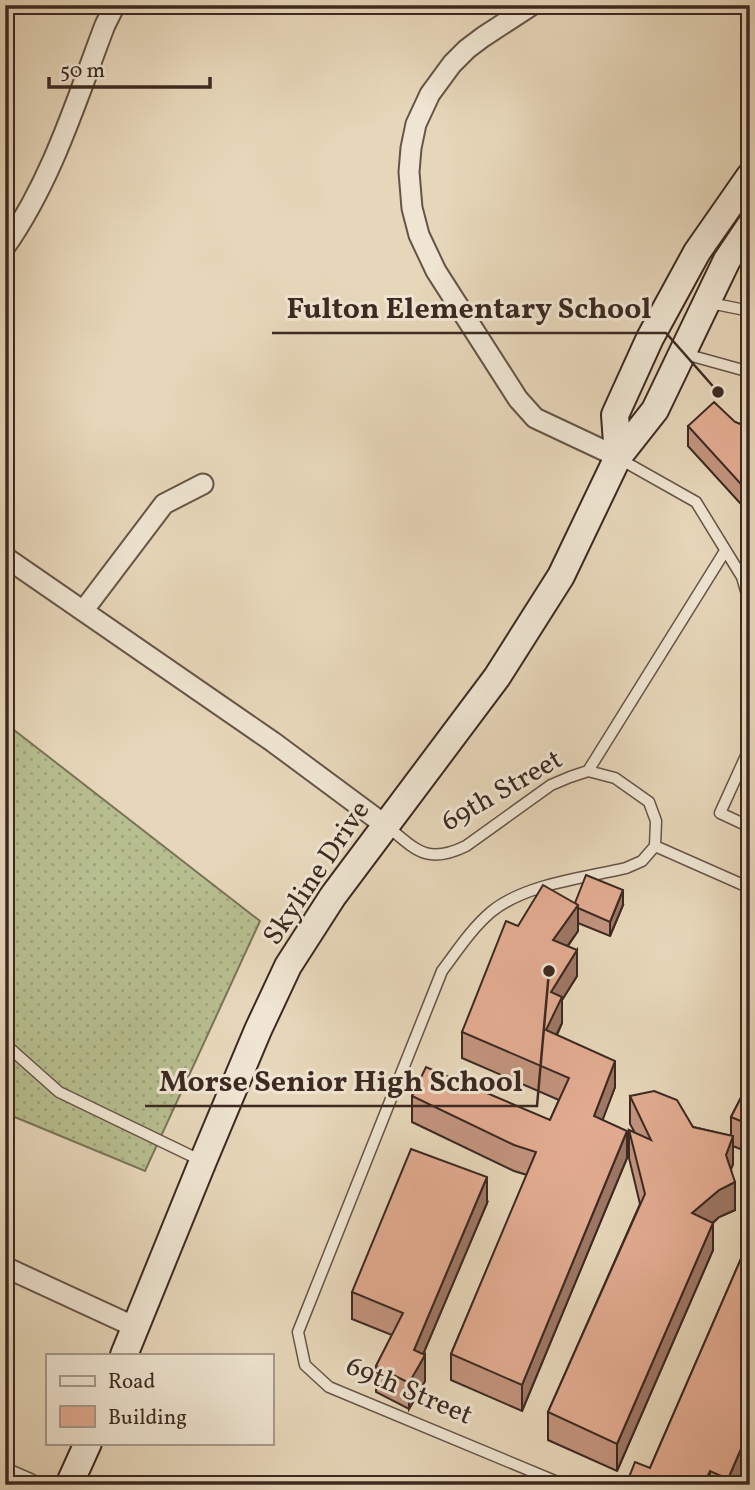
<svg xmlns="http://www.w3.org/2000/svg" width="755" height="1490" viewBox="0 0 755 1490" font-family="Vollkorn,serif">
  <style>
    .grass { fill: url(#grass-dots); stroke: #7a7458; stroke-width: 2 }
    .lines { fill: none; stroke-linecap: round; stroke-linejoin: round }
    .service-casing { stroke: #675448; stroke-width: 13 }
    .minor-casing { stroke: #675448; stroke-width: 23 }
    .tertiary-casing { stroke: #675448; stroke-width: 26 }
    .secondary-casing { stroke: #3c2922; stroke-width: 30 }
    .service { stroke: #efe5d2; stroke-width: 10 }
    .minor { stroke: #efe5d2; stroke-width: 19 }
    .tertiary { stroke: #efe5d2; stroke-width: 23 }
    .secondary { stroke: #efe5d2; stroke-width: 26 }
    .wall { fill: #c3947e; stroke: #3c2922; stroke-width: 2 }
    .shaded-wall { fill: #9f7866; stroke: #3c2922; stroke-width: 2 }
    .building { fill: #e3ac92; stroke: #3c2922; stroke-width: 2 }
    .labels { text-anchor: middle; stroke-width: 6; stroke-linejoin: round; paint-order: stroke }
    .street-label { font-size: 28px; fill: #3c2922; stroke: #efe5d2 }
    .leader { fill: none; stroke: #3c2922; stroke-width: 2.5 }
    .callout-dot { fill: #3c2922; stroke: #efe5d2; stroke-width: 2.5 }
    .callout-label { font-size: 30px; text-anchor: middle; font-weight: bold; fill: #3c2922; stroke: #efe5d2; stroke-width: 6; stroke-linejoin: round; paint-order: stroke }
  </style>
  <defs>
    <pattern id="grass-dots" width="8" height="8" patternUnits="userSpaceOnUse" patternTransform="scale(1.75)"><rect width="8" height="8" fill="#b7be8f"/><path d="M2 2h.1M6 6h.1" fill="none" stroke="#9ea37b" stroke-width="1.8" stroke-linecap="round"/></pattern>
  </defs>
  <rect width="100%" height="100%" fill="#e7d7ba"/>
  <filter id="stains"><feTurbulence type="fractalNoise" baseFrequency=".00286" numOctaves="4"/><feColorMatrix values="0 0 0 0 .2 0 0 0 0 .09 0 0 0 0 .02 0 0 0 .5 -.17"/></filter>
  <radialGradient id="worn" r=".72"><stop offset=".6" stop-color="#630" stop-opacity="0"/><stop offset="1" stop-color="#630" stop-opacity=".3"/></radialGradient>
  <!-- grass -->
  <path class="grass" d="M5,723L260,921L145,1171L5,1113Z"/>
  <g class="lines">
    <!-- service casing -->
    <g class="service-casing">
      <path id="service" d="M710,303L750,311
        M685,354L750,372
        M618,458L696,502L742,577L750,605
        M750,747L720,813L750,827
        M588,771L725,551
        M387,826C416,850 427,865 466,846L551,785L570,777L588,771L615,778L649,802L656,821L655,846L642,861L626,868C584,878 525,884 491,912C472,928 457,951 442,971L298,1332L305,1365L329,1387L555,1481L558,1485
        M655,846L750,888
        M5,1044L59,1092L202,1161"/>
    </g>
    <!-- minor casing -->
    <g class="minor-casing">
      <path id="minor" d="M532,5L483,37L467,49L452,64L430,94L416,124L411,148L409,172L412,208L419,235L436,271L518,399L535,418L618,457
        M5,247C52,180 76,101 105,25L115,5
        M5,557L273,742L385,825
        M83,611L164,504L203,484
        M5,1267L135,1327"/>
    </g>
    <!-- tertiary casing -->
    <g class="tertiary-casing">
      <path id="tertiary" d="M5,1475L28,1485"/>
    </g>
    <!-- secondary casing -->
    <g class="secondary-casing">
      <path id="secondary" d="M618,457L615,415L650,338L697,252L750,176
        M124,1355L203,1161L258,1030L288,966L333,896L497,677L561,576L618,457L655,410L727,260L750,226
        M69,1485L88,1443"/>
    </g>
    <!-- service -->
    <use href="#service" class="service"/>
    <!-- minor -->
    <use href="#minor" class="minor"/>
    <!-- tertiary -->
    <use href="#tertiary" class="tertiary"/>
    <!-- secondary -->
    <use href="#secondary" class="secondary"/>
  </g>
  <!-- wall -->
  <path class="wall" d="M735,422L750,428V514L688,446V426Z
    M575,903L623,905L610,936L578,923V931L568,946L577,976L562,1000V1023L557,1035L615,1087L602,1120L627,1158L522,1411L451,1380V1354L527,1175L514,1171L412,1122V1096L550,1120L559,1100L462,1058V1032L518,926Z
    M750,1001V1040L746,1038V1010Z
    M750,1080V1153L733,1146V1164L731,1169L735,1210L719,1217L713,1223V1250L617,1471L548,1440V1412L640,1204L629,1158V1130L635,1133L630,1124V1096L693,1127L731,1136V1117Z
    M487,1203L423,1354L425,1381L409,1409L376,1392V1366L392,1335L352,1319V1292Z
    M750,1238V1456L737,1485H626L650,1468Z"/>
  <!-- shaded-wall -->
  <path class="shaded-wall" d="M623,890V905L610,936V922Z
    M578,905V931L553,966V940Z
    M577,950V976L562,1000V1023L546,1056V1030L551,992Z
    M615,1061V1087L594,1143V1116Z
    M627,1131V1158L522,1411V1385Z
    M733,1136V1164L726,1182V1155Z
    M487,1177V1203L416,1371L425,1355V1381L409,1409V1383L414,1350Z
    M735,1182V1210L719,1217L692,1241V1213L719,1190Z
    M713,1223V1250L617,1471V1444Z
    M750,1428V1456L737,1485H728V1479Z
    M710,1471V1485H703Z"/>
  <!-- building -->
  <path class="building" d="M714,402L735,422L750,428V494L688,426Z
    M586,875L623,890L610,922L578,908V905L575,903Z
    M543,885L578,905L553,940L577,950L551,992L562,997L546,1030L615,1061L594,1116L627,1131L522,1385L451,1354L536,1152L514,1145L412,1096L426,1067L550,1120L569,1078L462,1032L506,921L518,926Z
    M750,1001V1012L746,1010Z
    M750,1080V1125L731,1117Z
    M654,1091L677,1100L693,1127L733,1136L726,1155L735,1182L719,1190L692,1213L713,1223L617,1444L548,1412L645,1194L629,1130L651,1140L630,1096Z
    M411,1149L487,1177L414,1350L425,1355L409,1383L376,1366L403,1313L352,1292Z
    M750,1238V1428L728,1479L710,1471L703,1485H626L635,1462L650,1468Z"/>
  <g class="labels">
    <!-- street labels -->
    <g class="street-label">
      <text transform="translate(501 789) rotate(-30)" y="10">69th Street</text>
      <text transform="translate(315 872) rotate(-56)" y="10">Skyline Drive</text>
      <text transform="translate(410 1389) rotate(23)" y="10">69th Street</text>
    </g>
  </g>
  <!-- callouts -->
  <path class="leader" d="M718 392L666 333H272M549 971L537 1106H145"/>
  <g class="callout-dot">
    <circle cx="718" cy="392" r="7"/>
    <circle cx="549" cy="971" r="7"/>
  </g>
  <g class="callout-label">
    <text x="469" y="318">Fulton Elementary School</text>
    <text x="341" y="1091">Morse Senior High School</text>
  </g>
  <!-- margin -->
  <rect width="755" height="1490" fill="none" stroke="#e7d7ba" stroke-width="28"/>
  <rect x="7" y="7" width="741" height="1476" fill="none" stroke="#3c2922" stroke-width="3.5"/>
  <rect x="14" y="14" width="727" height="1462" fill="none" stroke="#3c2922" stroke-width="2"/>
  <!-- legend -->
  <rect x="46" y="1354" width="228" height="91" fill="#efe5d2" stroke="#a79a8c" stroke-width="2"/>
  <rect x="60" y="1376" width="35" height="10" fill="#efe5d2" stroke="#a79a8c" stroke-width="2"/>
  <text x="108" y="1388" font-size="21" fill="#3c2922">Road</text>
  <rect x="60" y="1406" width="35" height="21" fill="#e3ac92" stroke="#a79a8c" stroke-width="2"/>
  <text x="108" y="1424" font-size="21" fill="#3c2922">Building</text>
  <!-- scale -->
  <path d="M49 77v10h161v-10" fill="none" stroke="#3c2922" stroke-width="3.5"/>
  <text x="60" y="77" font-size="21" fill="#3c2922" stroke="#efe5d2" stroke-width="5" paint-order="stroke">50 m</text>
  <rect width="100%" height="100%" filter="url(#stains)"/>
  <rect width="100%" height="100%" fill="url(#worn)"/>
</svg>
